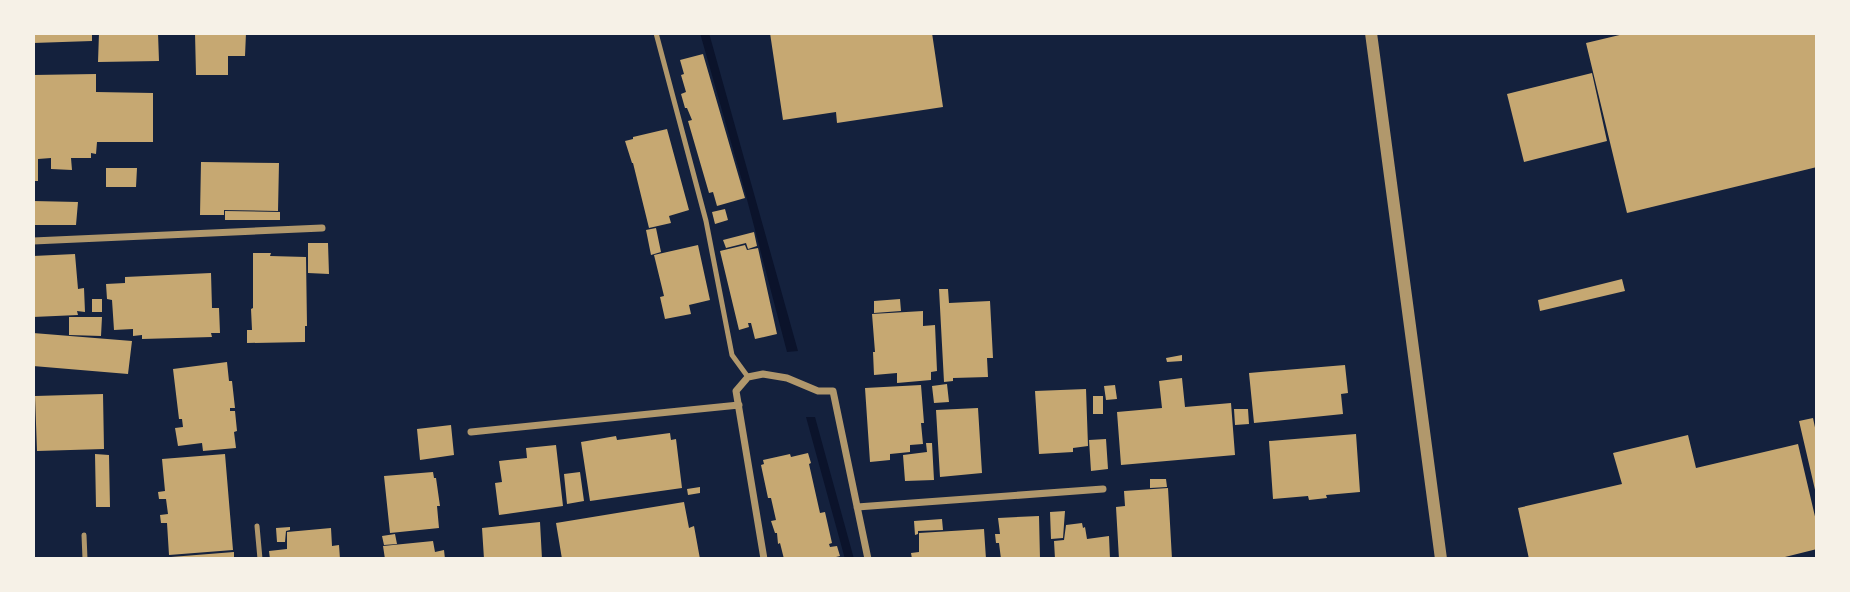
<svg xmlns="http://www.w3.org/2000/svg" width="1850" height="592" viewBox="0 0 1850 592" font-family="Helvetica,sans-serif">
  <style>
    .water { fill: #0b132b }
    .building { fill: #c6a872 }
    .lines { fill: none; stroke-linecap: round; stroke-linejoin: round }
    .service { stroke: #b1986c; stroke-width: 5 }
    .minor { stroke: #b1986c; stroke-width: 7 }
    .tertiary { stroke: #b1986c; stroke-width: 12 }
  </style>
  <rect width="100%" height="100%" fill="#14213d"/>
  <!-- water -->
  <path class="water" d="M700,33H709L798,351L787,352L744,188Z
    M806,417H815L854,559H845Z"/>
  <!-- building -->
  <path class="building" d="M33,33H92V41L33,43Z
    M99,33H158L159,61L98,62Z
    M195,33H246L245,56H228V75H196Z
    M770,33H932L943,107L837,123L836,112L783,120Z
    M1628,33H1817V167L1627,213L1586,43Z
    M703,54L745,198L717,206L713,192L709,193L688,121L692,120L687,108H685L681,94L686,92L681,75L684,74L680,60Z
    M1592,73L1607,141L1524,162L1507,94Z
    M96,74V92L153,93V142H97L96,154L91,153V158H71L72,170L51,169V158L38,159V181H33V75Z
    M667,129L689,210L669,216L671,223L649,228L633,163H632L625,141L633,139V137Z
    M201,162L279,163L278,211L224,210V215H200Z
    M106,168H137L136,187H106Z
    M33,201L78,202L76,225H33Z
    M725,209L728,220L715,224L712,212Z
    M225,211L280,212V220H225Z
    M656,228L661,252L651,255L646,230Z
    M754,232L757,246L748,249L746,243L726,248L723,240Z
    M308,243H328L329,274L308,273Z
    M698,245L710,300L689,305L691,314L665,319L660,297L664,296L654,255Z
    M745,245L747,250L758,248L777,334L755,339L751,323H748L749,327L739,330L720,251Z
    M253,253H271L270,256L306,257L307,326H305V342L247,343V330H252L251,309L253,308Z
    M75,254L78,289L84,288L85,312L77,311L78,315L33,317V256Z
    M211,273L212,308H219L220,333H211L212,337L142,339V335L133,336V329L114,330L112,300L107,299L106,284L125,283V277Z
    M1622,279L1625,291L1540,311L1538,300Z
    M939,289H948L949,303L990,301L993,358H987L988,377L953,378V381L944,382Z
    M92,299H102V312H92Z
    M900,299L901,311L874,313V301Z
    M923,311V326L935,325L937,371L931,372V380L897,383V373L874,375L873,352H875L872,314Z
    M69,317H102L101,336L69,335Z
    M33,333L132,341L128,374L33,366Z
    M1182,355V361L1167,362L1166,358Z
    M227,362L229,381H232L235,408H230V411H235L237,431L234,432L236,448L203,451L202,443L178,446L175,428L183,427L182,419H179L173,369Z
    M1345,365L1348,393L1341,394L1343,414L1254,423L1249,373Z
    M1182,378L1185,407L1231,403L1235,455L1121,465L1117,412L1162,408L1159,381Z
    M947,384L949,402L934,403L932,386Z
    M921,385L924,423H921L923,444L910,445V452L890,454V460L870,462L865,388Z
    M1115,385L1117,399L1106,400L1104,386Z
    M1086,389L1088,446L1073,448V452L1039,454L1035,391Z
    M103,394L104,449L37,451L35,396Z
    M1093,396H1103V414H1093Z
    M978,408L982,473L940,477L936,410Z
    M1234,409H1248L1249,424L1235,425Z
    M1813,418L1817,437L1816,494L1799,421Z
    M451,425L454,455L420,460L417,429Z
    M670,433L671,440L676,439L682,488L590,501L581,442L616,436L617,440Z
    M1356,434L1360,492L1326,495L1327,498L1309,500L1308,496L1273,499L1269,441Z
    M1688,435L1696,468L1798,444L1817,525V549L1777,559H1529L1518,508L1622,484L1613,453Z
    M1106,439L1108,469L1091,471L1089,440Z
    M926,443H932L934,480L905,481L903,455L927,452Z
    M556,445L563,506L499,515L495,483L502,482L499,461L527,458L526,448Z
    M808,453L811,463L809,464L820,513L825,512L832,543L829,544L830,547L837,546L840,556L828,559H784L780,543L778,544L777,533H775L771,521L776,520L771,498H768L761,465L764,464L763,460L790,454L791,457Z
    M95,454L109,455L110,507H96Z
    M225,454L233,550L169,555L167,523H161L160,515L168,514L166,499H159L158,492L165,491L162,459Z
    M433,472L434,478H436L440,506H437L439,528L390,533L384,476Z
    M580,472L584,501L567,504L564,474Z
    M1150,479H1166L1167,487L1150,488Z
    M700,487V493L688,495L687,489Z
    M1168,488L1172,559H1119L1116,507L1125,506L1124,491Z
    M684,502L689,528L694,526L700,559H562L556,523Z
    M1065,511L1063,538L1051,539L1050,512Z
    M1039,516L1040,559H1001L999,543H996L995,534H1000L998,518Z
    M942,519L943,530L918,531V534L915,535L914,521Z
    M540,522L542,559H484L482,528Z
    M1082,523L1083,528L1085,527L1087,539L1109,536L1110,559H1055L1054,541L1064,540L1066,525Z
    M290,527V530L286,531L285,542H277L276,528Z
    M331,528L332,546L339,545L340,559H270L269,551L287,549V532Z
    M984,529L986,559H912L911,553L919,552V533Z
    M395,534L397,544L384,545L382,536Z
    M433,541L435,552L444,550L445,559H385L383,546Z
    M234,552V559H171V557Z"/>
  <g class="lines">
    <!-- service -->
    <path class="service" d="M656,33L706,221L732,355L748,377
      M257,526L260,559
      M84,535L85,559"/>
    <!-- minor -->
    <path class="minor" d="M33,241L322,228
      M471,432L739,405
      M857,507L1103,489
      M764,559L736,391L748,377L763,374L787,378L818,391H833L868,559"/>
    <!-- tertiary -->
    <path class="tertiary" d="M1371,33L1441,559"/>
  </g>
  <!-- border -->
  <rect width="1850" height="592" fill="none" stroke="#f6f1e7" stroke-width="70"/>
</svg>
